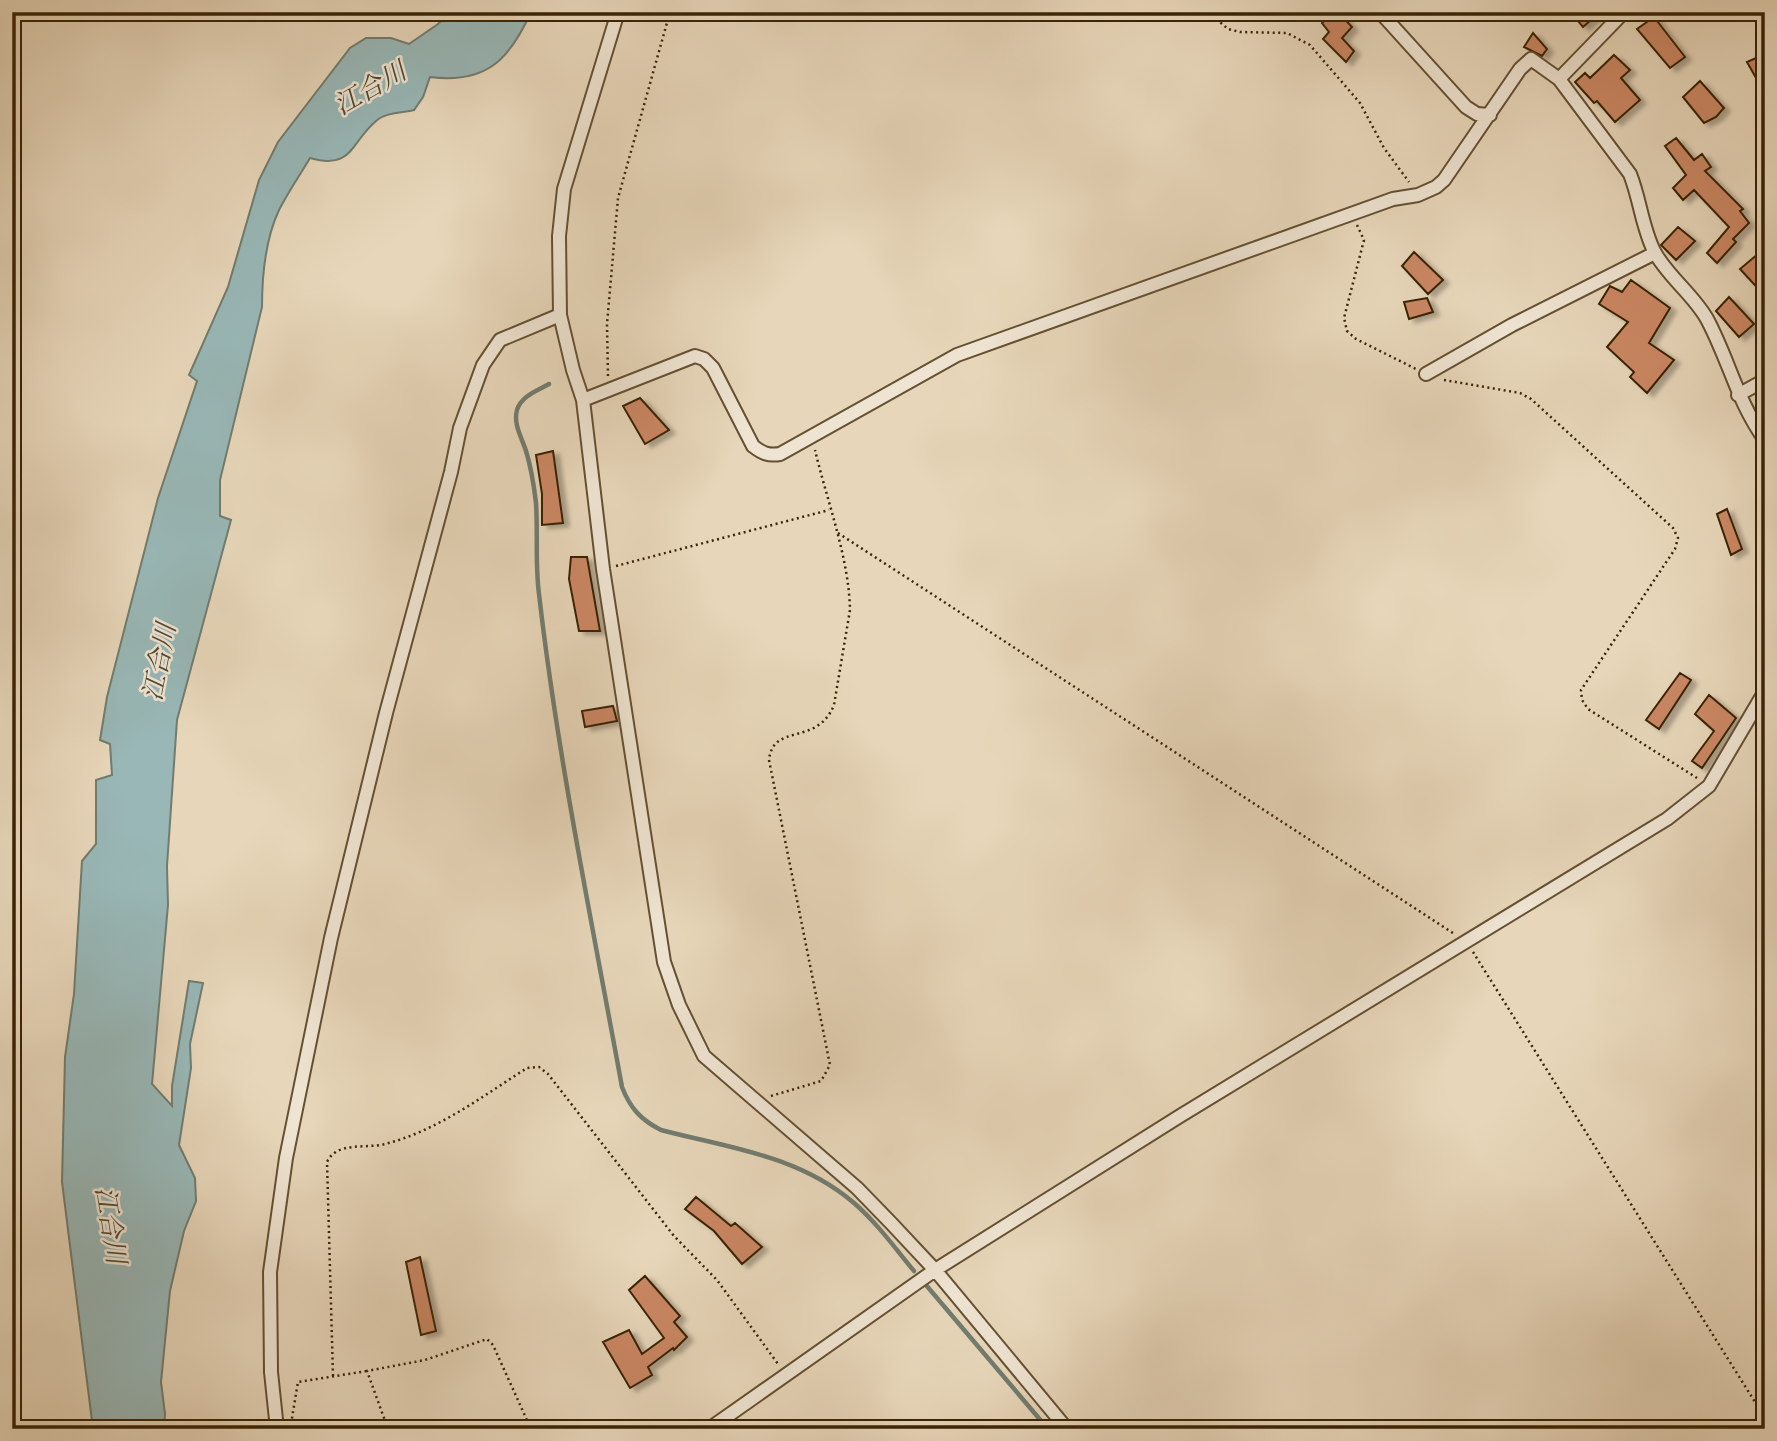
<svg xmlns="http://www.w3.org/2000/svg" width="1777" height="1441" viewBox="0 0 1777 1441" font-family="'IM FELL English','Noto Serif JP',serif">
  <style>
    .water { fill: #98b7b6; stroke: #727c6f; stroke-width: 2 }
    .lines { fill: none; stroke-linecap: round; stroke-linejoin: round }
    .stream { stroke: #727c6f; stroke-width: 4.5 }
    .building { fill: #ca8764; stroke: #392305; stroke-width: 2; filter: url(#shadow) }
    .street-casing { stroke: #645032; stroke-width: 16 }
    .path { stroke: #392305; stroke-width: 2.5; stroke-dasharray: 2 3.5; stroke-linecap: butt }
    .street { stroke: #efe4d2; stroke-width: 12 }
    .labels { text-anchor: middle; stroke-width: 5; stroke-linejoin: round; paint-order: stroke }
    .water-label { font-size: 26px; font-style: italic; fill: #514831; stroke: #efe4d2 }
  </style>
  <defs>
    <filter id="shadow"><feDropShadow dx="6" dy="3.5" stdDeviation="2" flood-color="#0004"/></filter>
  </defs>
  <rect width="100%" height="100%" fill="#e7d6b9"/>
  <filter id="stains"><feTurbulence type="fractalNoise" baseFrequency=".00286" numOctaves="4"/><feColorMatrix values="0 0 0 0 .2 0 0 0 0 .09 0 0 0 0 .02 0 0 0 .5 -.17"/></filter>
  <radialGradient id="worn" r=".72"><stop offset=".6" stop-color="#630" stop-opacity="0"/><stop offset="1" stop-color="#630" stop-opacity=".3"/></radialGradient>
  <!-- water -->
  <path class="water" d="M449,12H531C509,61 485,84 430,77L423,97L414,110C402,113 386,112 376,121C350,143 353,170 310,158C300,175 288,192 279,210C265,240 262,275 262,307L220,480V516L231,520L177,720L167,866L168,905L152,1084L172,1106V1086L189,981L203,983L190,1044L191,1068L179,1145L195,1178L196,1201L184,1231L170,1291L161,1382L165,1414L164,1429H93L62,1182L65,1057L74,994L82,861L96,844V780L112,775L110,744L100,740L107,697L158,498L197,381L189,375L228,287L259,180L278,142L350,48L366,38H391L409,44L438,24Z"/>
  <g class="lines">
    <!-- stream -->
    <path class="stream" d="M549,384C537,391 521,396 517,410C513,424 522,438 526,451C531,467 534,486 536,503C538,533 535,564 539,594C558,759 592,923 622,1087C630,1108 641,1120 661,1130C729,1148 798,1155 854,1203C877,1223 895,1248 914,1271
      M926,1285L1048,1429"/>
  </g>
  <!-- building -->
  <path class="building" d="M1333,12H1338L1352,27L1342,38L1354,51L1346,62L1323,39L1329,32L1322,23Z
    M1571,12H1600L1583,27Z
    M1654,17L1685,57L1670,68L1637,29Z
    M1533,33L1547,49L1542,56L1524,47Z
    M1765,54V94L1747,62Z
    M1614,55L1630,70L1621,78L1640,100L1615,122L1597,101L1594,103L1575,82L1585,73L1590,78Z
    M1700,81L1724,108L1716,117L1704,123L1683,97Z
    M1676,138L1694,160L1702,154L1711,167L1705,171L1743,209L1740,211L1749,223L1733,239L1736,242L1717,263L1707,253L1729,227L1694,190L1683,200L1673,188L1686,175L1665,146Z
    M1678,227L1695,241L1676,260L1661,245Z
    M1414,252L1443,280L1428,294L1402,266Z
    M1759,253L1765,259V296L1740,269Z
    M1631,280L1670,308L1649,343L1674,360L1647,393L1630,377L1634,372L1607,347L1628,322L1599,304L1610,286L1622,292Z
    M1729,297L1754,324L1739,337L1716,311Z
    M1427,298L1433,312L1409,319L1404,302Z
    M640,398L669,430L645,444L623,406Z
    M553,451L563,523L542,525V494L536,455Z
    M1727,509L1742,549L1731,555L1717,514Z
    M571,557H587L600,631H579L569,579Z
    M1680,673L1691,680L1659,729L1646,720Z
    M1709,695L1736,718L1702,768L1692,761L1714,731L1695,714Z
    M613,706L617,721L585,727L582,711Z
    M696,1197L731,1226L735,1223L762,1247L742,1264L714,1231L685,1209Z
    M420,1257L436,1331L421,1335L406,1262Z
    M645,1276L680,1316L674,1322L687,1337L674,1350L673,1348L648,1367L652,1375L630,1388L603,1342L629,1330L642,1354L664,1338L629,1290Z"/>
  <g class="lines">
    <!-- street casing -->
    <g class="street-casing">
      <path id="street" d="M618,12L564,189L559,236L560,315L573,370L583,400L603,569L664,962L679,1005L704,1056L857,1188L891,1223L935,1270L1067,1429
        M1380,12L1466,107L1477,114L1490,115
        M1624,12L1559,79L1630,174C1640,199 1642,227 1654,251C1667,276 1693,294 1707,319C1729,360 1737,401 1765,440
        M1426,374L1512,325L1655,253
        M1738,395L1765,380
        M583,400L695,356L704,359L713,368L753,446C762,453 768,456 780,454L957,355L1393,199L1418,195L1436,187L1444,180L1520,69L1531,59L1559,79
        M277,1429L271,1372L270,1272L286,1158L331,938L386,713L451,472L460,428L483,365L500,340L560,315
        M709,1429L935,1270L1180,1116L1667,819L1709,786L1765,691"/>
    </g>
    <!-- path -->
    <path class="path" d="M1217,12L1221,23L1228,29L1240,32L1287,33L1310,45L1360,103L1384,148L1409,182
      M1357,225L1364,240L1344,318L1347,331L1356,339L1416,369
      M608,376L607,324L618,198L670,12
      M1444,380L1520,393L1531,399L1673,528L1678,538L1675,549L1581,690L1582,700L1588,709L1697,778
      M838,533L1453,933
      M616,566L829,510
      M1473,952L1765,1418
      M771,1096L821,1081L830,1065L769,760C773,722 817,747 834,705L850,610C849,558 827,501 815,450
      M333,1376L327,1162C337,1141 366,1149 385,1144C437,1131 483,1096 527,1068L539,1067L548,1074L674,1236L717,1280L778,1364
      M291,1424L298,1382L367,1371
      M388,1429L367,1371L425,1360L487,1339L493,1345L531,1429"/>
    <!-- street -->
    <use href="#street" class="street"/>
  </g>
  <g class="labels">
    <!-- water labels -->
    <g class="water-label">
      <text transform="translate(370 88) rotate(-30)" y="9">江合川</text>
      <text transform="translate(159 662) rotate(-79)" y="9">江合川</text>
      <text transform="translate(111 1225) rotate(81)" y="9">江合川</text>
    </g>
  </g>
  <!-- margin -->
  <rect width="1777" height="1441" fill="none" stroke="#e7d6b9" stroke-width="42"/>
  <rect x="14" y="14" width="1749" height="1413" fill="none" stroke="#392305" stroke-width="3.5"/>
  <rect x="21" y="21" width="1735" height="1399" fill="none" stroke="#392305" stroke-width="2"/>
  <rect width="100%" height="100%" filter="url(#stains)"/>
  <rect width="100%" height="100%" fill="url(#worn)"/>
</svg>
